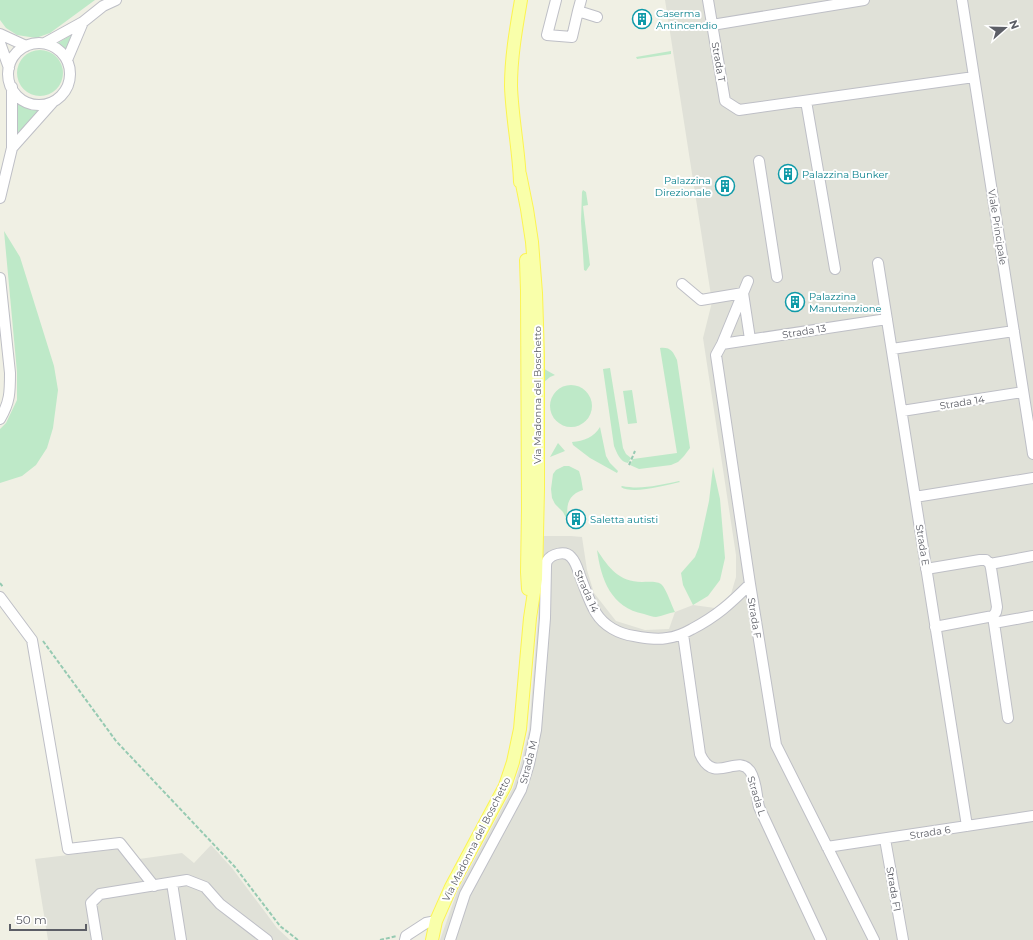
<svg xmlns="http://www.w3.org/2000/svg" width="1033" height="940" viewBox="0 0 1033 940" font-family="Montserrat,sans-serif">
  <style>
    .industrial { fill: #e0e1d8 }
    .green { fill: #bee9c8 }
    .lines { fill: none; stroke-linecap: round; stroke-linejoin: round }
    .minor-casing { stroke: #bebfc6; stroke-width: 12 }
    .major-casing { stroke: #fcf450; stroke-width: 14 }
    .path { stroke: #96cab2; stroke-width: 2; stroke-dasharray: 4 2; stroke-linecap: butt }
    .minor { stroke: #fff; stroke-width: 10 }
    .major { stroke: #f9ffaa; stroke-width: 12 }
    .labels { text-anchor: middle; stroke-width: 4; stroke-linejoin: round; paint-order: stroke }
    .culture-label { font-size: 10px; fill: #0d838f; stroke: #fff; text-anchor: start }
    .street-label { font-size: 10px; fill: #5c5e66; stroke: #fff }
  </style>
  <rect width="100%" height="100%" fill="#f0f0e4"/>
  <!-- industrial -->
  <path class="industrial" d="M665,0H1033V940H440L457,892L513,788L521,763L529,730L538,618L541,536H571L582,537L587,570L594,593L616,621L645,630L669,629L675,612L693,605L715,608L731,594L736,577V555L703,338L712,302Z
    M211,845L232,868L277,928L290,940H48L35,859L126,848L133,851L139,859L182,853L194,863Z"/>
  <!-- green -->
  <path class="green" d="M0,0H95L50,33L36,38L17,35L6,28L0,20Z
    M73,34L67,52L62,47L56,44Z
    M17 73a23 23 0 1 1 46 0a23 23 0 1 1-46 0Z
    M671,51V54L637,59L636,57Z
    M15,97C23,105 31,111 42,108C32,117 22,128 16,141Z
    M583,190L586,192L588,205L583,206L590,265L586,271L584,270L581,221L582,192Z
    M4,231L20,257L54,366L58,390L53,428L47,448L36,465L22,476L0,483V429L6,423L17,400V372Z
    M660,348C671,347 673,352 677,360L690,448L684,456L678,462L671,465L639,469L630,465L633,459L677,453Z
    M543,367L546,370L555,375L550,377L543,383Z
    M610,368L623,448L626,454L631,458L628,463C620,462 617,453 614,446L603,369Z
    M550 406a21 21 0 1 1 42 0a21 21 0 1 1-42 0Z
    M632,390L637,423L628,424L623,391Z
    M600,427L606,456L610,463L618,471L617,473L590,458L573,445L572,442C584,441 594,437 600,427Z
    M558,443L565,451L550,457Z
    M564,466H569L579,471L581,478L583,490C567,495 566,506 568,522L563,512L555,504L552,498L551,489L553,474L556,470Z
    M713,467L720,499L725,558L720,580L708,596L693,605L683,585L681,573L695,557L699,547L709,501Z
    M679,481L680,482C666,485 632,495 621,487L622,486C641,490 660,485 679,481Z
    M597,550C609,568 619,582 642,582C648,582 656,581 661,584C666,588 672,606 675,612C669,613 662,616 656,617C653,617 648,615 644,614C611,608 601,579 597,550Z"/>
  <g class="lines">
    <!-- minor casing -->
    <g class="minor-casing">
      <path id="minor" d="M556,0L547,35L572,37L578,11L597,17
        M708,0L725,101L739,110L974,77
        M962,0L1033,454
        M578,11L581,0
        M712,25L864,0
        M0,34L26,46
        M0,43L9,68
        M45,43L83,22L103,6L116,0
        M8 74a31 31 0 1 1 62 0a31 31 0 1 1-62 0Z
        M67,60L83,22
        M806,101L835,269
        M12,148L53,102
        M759,161L777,277
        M0,198L12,148V87
        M878,263L967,826
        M0,278L10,373C10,392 10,402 0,419
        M748,281L722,344L716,355L750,584L776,745L874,940
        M682,284L701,300L743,293L750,339
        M722,344L887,319
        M892,349L1014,331
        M902,411L1023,392
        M915,497L1033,478
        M990,564L1033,556
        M926,569L980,560H986L990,564L991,568L997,607L996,612L993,616L935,627
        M0,597L32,640L68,849L120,843L154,886
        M993,616L1008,718
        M994,623L1033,616
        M683,634L700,754C714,786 737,753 750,771C757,782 756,795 759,807L821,940
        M885,839L903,940
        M827,847L1033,816
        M172,883L181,940
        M97,940L91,903L100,894L187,880L205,887L220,904L267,940
        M405,940L406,936L426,923L436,921
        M450,940L465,894L521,790L529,764L536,730L545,618L546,567C546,565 546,563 547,561C551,554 565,550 571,557C576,562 578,570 580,576C585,588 589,602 596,613C604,626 619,634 634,636C645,638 656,640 667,638C676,637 685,633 692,629C717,616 731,603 750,584"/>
    </g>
    <!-- major casing -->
    <g class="major-casing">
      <path id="major" d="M520,182C519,150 512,118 511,86C511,57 516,29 521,0
        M526,260L527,291L528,509L527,572L528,589
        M432,940L436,921L451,887L505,786L513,762L520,729L530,618L536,579L538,489V357L536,293L532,242L527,209L520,174"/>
    </g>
    <!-- path -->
    <path class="path" d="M629,465L635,451
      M0,583L3,587
      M43,641L116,741L235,867L280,926L298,940
      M380,940L397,936"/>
    <!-- minor -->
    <use href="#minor" class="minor"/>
    <!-- major -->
    <use href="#major" class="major"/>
  </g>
  <!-- icons -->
  <defs>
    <g id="building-ring" transform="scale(1)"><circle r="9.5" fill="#fff" stroke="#0f9aa8" stroke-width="1.5"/><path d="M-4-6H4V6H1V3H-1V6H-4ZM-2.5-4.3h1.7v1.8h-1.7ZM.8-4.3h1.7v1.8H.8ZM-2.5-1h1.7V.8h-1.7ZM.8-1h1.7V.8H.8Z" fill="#0f9aa8"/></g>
  </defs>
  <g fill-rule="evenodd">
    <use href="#building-ring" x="642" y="19"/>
    <use href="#building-ring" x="788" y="174"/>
    <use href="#building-ring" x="725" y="186"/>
    <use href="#building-ring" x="795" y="302"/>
    <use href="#building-ring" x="576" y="519"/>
  </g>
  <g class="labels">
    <!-- culture labels -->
    <g class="culture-label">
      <text x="656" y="17">Caserma<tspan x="656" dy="12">Antincendio</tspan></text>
      <text x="802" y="178">Palazzina Bunker</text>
      <text x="711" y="184" text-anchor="end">Palazzina<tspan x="711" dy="12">Direzionale</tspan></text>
      <text x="809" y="300">Palazzina<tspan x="809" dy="12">Manutenzione</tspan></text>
      <text x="590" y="523">Saletta autisti</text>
    </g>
    <!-- street labels -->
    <g class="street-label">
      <text transform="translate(719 62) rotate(80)" y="4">Strada T</text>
      <text transform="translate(998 227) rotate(81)" y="4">Viale Principale</text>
      <text transform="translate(804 331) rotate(-9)" y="4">Strada 13</text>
      <text transform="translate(537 395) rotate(-90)" y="4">Via Madonna del Boschetto</text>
      <text transform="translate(962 402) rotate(-9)" y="4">Strada 14</text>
      <text transform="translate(923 545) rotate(81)" y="4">Strada E</text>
      <text transform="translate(587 591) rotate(66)" y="4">Strada 14</text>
      <text transform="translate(755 618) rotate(81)" y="4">Strada F</text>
      <text transform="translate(528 762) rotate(-76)" y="4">Strada M</text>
      <text transform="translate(757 796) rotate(73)" y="4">Strada L</text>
      <text transform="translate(930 832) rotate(-9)" y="4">Strada 6</text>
      <text transform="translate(476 839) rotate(-63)" y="4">Via Madonna del Boschetto</text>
      <text transform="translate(894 889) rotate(80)" y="4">Strada F1</text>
    </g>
  </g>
  <!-- north arrow -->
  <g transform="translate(1005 28) rotate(70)" stroke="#ffffff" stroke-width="3" paint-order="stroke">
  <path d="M0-3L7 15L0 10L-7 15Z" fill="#5c5e66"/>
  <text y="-6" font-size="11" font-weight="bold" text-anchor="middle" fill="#5c5e66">N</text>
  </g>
  <!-- scale -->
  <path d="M10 924v6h76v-6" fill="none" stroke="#5c5e66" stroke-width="2"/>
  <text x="16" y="924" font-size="12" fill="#5c5e66" stroke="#ffffff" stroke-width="3" paint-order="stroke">50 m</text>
</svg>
